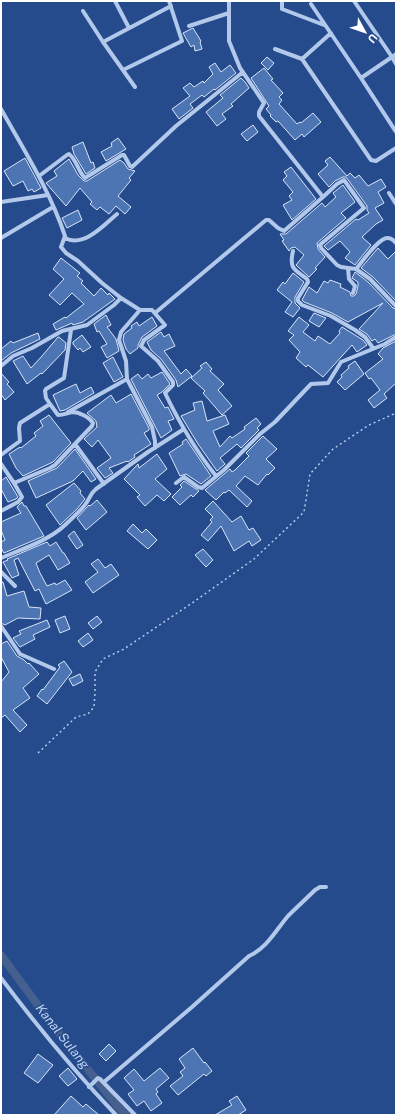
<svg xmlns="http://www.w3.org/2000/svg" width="397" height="1116" viewBox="0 0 397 1116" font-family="'Public Sans',sans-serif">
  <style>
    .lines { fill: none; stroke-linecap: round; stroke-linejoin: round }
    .canal { stroke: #45608f; stroke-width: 8 }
    .building { fill: #4d74b3; stroke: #d8e4f8 }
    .path { stroke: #b3c9eb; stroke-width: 1.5; stroke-dasharray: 2 3; stroke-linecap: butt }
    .street { stroke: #b3c9eb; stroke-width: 4 }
    .labels { text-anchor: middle; stroke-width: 3; stroke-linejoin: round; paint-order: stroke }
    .water-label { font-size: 13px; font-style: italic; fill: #bfd3f2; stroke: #254b8c }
  </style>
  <rect width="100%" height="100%" fill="#254b8c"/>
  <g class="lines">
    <!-- canal -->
    <path class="canal" d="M1,955L54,1027L118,1107L126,1115"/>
  </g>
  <!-- building -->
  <path class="building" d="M193,28L201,41L200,42L202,49L195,51L194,45L191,47L183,33Z
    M267,57L274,63L268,70L261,63Z
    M215,63L221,72L230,65L236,73L215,90L214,89L204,97L202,95L190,104L193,108L179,119L172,109L190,96L183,88L190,83L194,87L203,81L204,83L213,74L209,67Z
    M264,68L273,79L271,80L283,93L279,97L282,100L279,104L297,124L300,122L301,123L313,113L321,122L304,137L302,134L295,140L278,121L276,122L270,116L271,115L266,109L269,106L251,78Z
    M241,78L245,82L249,88L231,104L233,106L222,114L226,119L217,126L206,112L223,98L220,95Z
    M253,125L258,132L247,141L241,134Z
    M118,138L126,149L106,161L101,152L112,146L111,143Z
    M83,142L91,163L93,162L95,168L86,174L74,154L72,147Z
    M330,157L347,176L350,173L355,178L359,175L368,186L381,179L386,187L378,192L384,203L375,208L383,220L376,224L362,237L371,245L355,265L345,258L350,252L340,241L328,250L324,246L356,219L358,220L369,213L367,210V206L346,177H343L335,181L329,187L318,174L328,165L325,161Z
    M25,158L41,188L34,192L32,189L28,191L23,181L13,186L4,171Z
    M69,159L78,175L84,181H87L120,160L124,163L128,169L135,171L129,178L131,180L118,196L131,207L125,214L116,206L109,214L100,207L97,210L90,204L92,202L80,188L66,206L46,183L57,176L54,171Z
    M291,167L316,199L292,220L283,205L292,200L289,196L293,192L283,180L287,176L284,172Z
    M343,185L355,202L341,213L346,218L317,243L318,249L325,257L315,268L317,269L309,277L296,265L304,255L295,247L291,248L289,251L282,241L284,240L280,234H286L322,203L325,207L336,197L333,193Z
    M78,210L82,220L67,228L62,218Z
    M378,248L388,259L396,251V301L373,277L361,268Z
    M61,258L80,273L77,276L83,281L81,283L94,296L101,288L108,295L109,293L115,299L83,322L73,325L72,323L56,330L53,324L65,317L66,318L84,304L72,293L60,305L49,295L64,279L53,269Z
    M355,272L368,282L393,308L396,309V334L378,343L375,339L372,341L367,334L359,329L383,303L348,322L332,313L304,302L302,300L309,287L317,293L324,281L328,283L330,280L341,284L340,287L350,292L351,296H354L356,294L358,286V282L352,278Z
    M293,273L304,282L295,297V303L300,308L293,317L285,312L292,302L277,290L283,282L285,284Z
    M314,313L326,318L319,327L309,321Z
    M106,315L111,325L107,327L116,339L119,351L107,358L101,347L107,344L99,331L97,332L94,324Z
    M152,317L157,326L142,337L138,345V348L130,354L126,349L123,340L124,334L132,328L131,326L137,322L139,326Z
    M299,317L309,325L303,332L315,341L318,336L330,344L340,333L339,331L342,327L363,340L367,345L357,352L352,345L323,377L308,365L306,367L296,358L300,352L289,340L294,335L288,331Z
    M161,332L164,337L169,334L175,346L164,351L181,374L186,369L192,376L178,387L176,380L161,359L151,350L147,342Z
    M38,333L40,339L11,353L1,361V349L11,341L13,343Z
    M82,335L91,347L83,352L80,348L78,350L73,344V342Z
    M58,337H59L66,343L65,350L42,374L41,373L27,384L13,361L23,356L31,368L42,356Z
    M396,341V383L384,394L387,398L374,408L368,400L380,390L371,378L369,379L365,373L383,359L378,354L383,348Z
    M113,357L123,377L114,382L103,363Z
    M355,361L364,374L345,390L337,382L342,377L341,375L349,368L348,366Z
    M206,362L212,369L210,371L224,384L218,390L232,406L222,415L203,393L205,391L191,378L202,368L200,366Z
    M162,372L170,384L162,392L157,395L165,408L168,407L174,419L168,421L172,430L161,438L131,379L138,374L142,379L148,374L151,378Z
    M1,373L9,382L7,384L14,392L5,400L1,394Z
    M76,384L80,393L91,387L94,393L65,410L60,411L53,395Z
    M131,394L149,428V430L144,433L151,444L134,455L135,457L128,462L127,461L109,468L113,473L105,478L97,468L111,458L98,440L92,447L84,439L97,427L96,421L87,413L111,395L116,403Z
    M202,401L207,421L225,415L229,424L213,431L220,447L230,436L232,438L245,429L244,427L256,418L261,424L257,428L259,430L241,448L237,444L220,458L225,464L217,471L198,444L181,416L195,410L193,403Z
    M49,415L71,443L53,462L23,476L16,468L9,454L20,447L21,448L36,436L34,433L43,426L40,421Z
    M263,436L277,449L266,459L275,468L268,475L267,474L258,485L245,476L236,486L252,501L247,507L229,490L225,493L224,492L216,500L205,490L230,469L232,472L235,470L249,456L246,453Z
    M186,439L211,476L201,484L186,474L180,476L169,453L183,444L182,442Z
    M75,449L96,479L91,482L83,471L73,481L36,498L28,481L57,468Z
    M157,454L167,469L155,479L171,494L164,501L157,495L145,506L137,497L140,495L124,479L138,464L139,468Z
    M6,477L18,497L16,499L8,502L1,489V481Z
    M184,481L199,491L193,497L191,495L180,505L172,497L182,487L180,485Z
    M74,483L81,491L80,493L85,499L77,509L60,525L46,505Z
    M97,500L107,512L86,530L77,518L89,505L90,506Z
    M213,501L232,522L241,516L249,530L253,528L261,540L252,546L249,541L234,551L221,526L208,541L201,535L212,522L210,520L213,517L205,509Z
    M22,502L24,506H26L44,536L4,553L1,548V542L5,540L1,530V522L21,513L17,507Z
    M133,524L142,533L146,529L157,540L148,549L127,531Z
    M74,531L83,545L77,549L68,536Z
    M47,542L50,546L56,542L63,553H64L70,563L58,570L49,555L36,563L40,573L47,586L55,583L56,585L65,580L72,590L46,604L39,589L35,591L18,558L14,560L19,575L12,578L3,562L8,560L7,559Z
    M203,549L213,560L206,567L195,555Z
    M98,559L105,568L111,564L119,575L93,593L85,582L98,572L91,564Z
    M1,582H3L7,596L24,591L29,607L41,608L40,619L18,618L5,625L1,623Z
    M65,616L70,629L60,633L55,620Z
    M97,616L102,622L93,629L88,623Z
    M47,620L50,627L33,635L35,639L20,647L13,638L21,634L19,631Z
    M88,633L93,640L83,647L78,641Z
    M7,641L17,656L24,660L28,664L29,663L39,674L23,688L30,698L13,710L27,725L20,732L5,715L1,718V682L9,672L1,657V644Z
    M64,661L72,672L47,704L37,696L42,689L43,690L60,667L58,665Z
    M80,674L83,681L73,686L69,679Z
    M109,1044L116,1051L106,1061L99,1054Z
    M193,1048L204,1063L205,1062L212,1071L206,1076L204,1074L178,1095L170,1086L183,1076L180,1072L185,1068L179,1059Z
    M38,1054L53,1065L38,1083L24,1073Z
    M68,1068L77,1079L68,1086L59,1076Z
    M160,1068L169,1078L156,1089L158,1092L156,1094L162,1103L151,1111L144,1101L137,1106L128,1094L134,1090L124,1078L134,1069L144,1081Z
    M71,1096L83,1107L86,1104L99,1115H54Z
    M237,1096L246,1110L238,1115H215L232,1105L229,1101Z"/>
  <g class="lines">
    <!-- path -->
    <path class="path" d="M38,753L76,717L88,714L94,707L95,693V672L103,659L124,649L195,601L254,559L304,512L310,474L333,449L369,425L396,413"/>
    <!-- street -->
    <path class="street" d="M115,1L129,28
      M282,1V9L324,25
      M354,1L392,57L396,54
      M311,4L361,78
      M83,11L103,42L135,87
      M189,26L229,13
      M103,42L171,6
      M275,49L302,59L371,160L376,161L396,148
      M302,59L331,33
      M396,64L392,57L361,78L396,132
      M123,70L182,41L169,1
      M1,109C24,150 50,191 65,236L61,247L66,253L78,261L102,283L121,298L140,310H152L165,325L144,340L141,346L158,361L173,382V385L165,393C179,422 196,451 216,476
      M39,176L67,155L69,154C77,160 78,172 85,178L122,155H124L130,166L132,167L176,126L243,72
      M389,193L396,204
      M323,197L337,184L344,180L364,208L322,243L320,245L321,248L337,265L341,267L356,269L370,279L396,306
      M1,202L48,195
      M1,238L53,207
      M65,238C84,248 104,225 117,214
      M293,251C289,269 294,269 307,279L308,282L298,298V301L302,305L331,316L355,330L365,337L373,348
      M348,268L349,279L355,286L353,293
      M356,269C362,262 379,237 388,238C392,238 394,241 396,243
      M140,310L121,332L119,340L126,361L127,379L152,427L155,441V448
      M155,313L266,220H269L278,228L284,231L323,197L259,116V112L264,103L240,68L229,41V1
      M1,366L13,356L32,348L62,331L87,325L114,305L121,298
      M50,404L46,398L45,391L46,389L64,378L71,330
      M68,412L127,379
      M75,444L104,484
      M1,455L20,441L19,428L20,423L50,404L58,415C64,415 67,413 72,412C79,412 89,417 93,423L92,426L55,465L50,468L14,483
      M1,464L14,483L22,497L18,502L1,511
      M176,483L184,477L198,487L202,488L224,470L260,434L275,422L311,384L328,383L341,362L385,344L396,337
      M1,558C22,549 48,541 65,525C72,518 82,510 87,502C90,497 91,493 96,489L148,452L184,429
      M1,572L15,586
      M1,626L20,654L54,669
      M1,978C37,1026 75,1072 116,1115
      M104,1082L192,1007L249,956C267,948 276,930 288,916C297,907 306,899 315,890L320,887H326
      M89,1087L98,1078L100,1079L135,1115"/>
  </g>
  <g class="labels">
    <!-- water labels -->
    <g class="water-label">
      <text transform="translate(63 1036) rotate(52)" y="5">Kanal Sulang</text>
    </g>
  </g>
  <!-- border -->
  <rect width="397" height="1116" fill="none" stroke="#ffffff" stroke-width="4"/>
  <!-- north arrow -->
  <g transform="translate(365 32) rotate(130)" stroke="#254b8c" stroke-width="3" paint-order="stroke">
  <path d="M0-3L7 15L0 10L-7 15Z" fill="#ffffff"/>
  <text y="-6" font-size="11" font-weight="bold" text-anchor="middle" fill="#ffffff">U</text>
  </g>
</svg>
